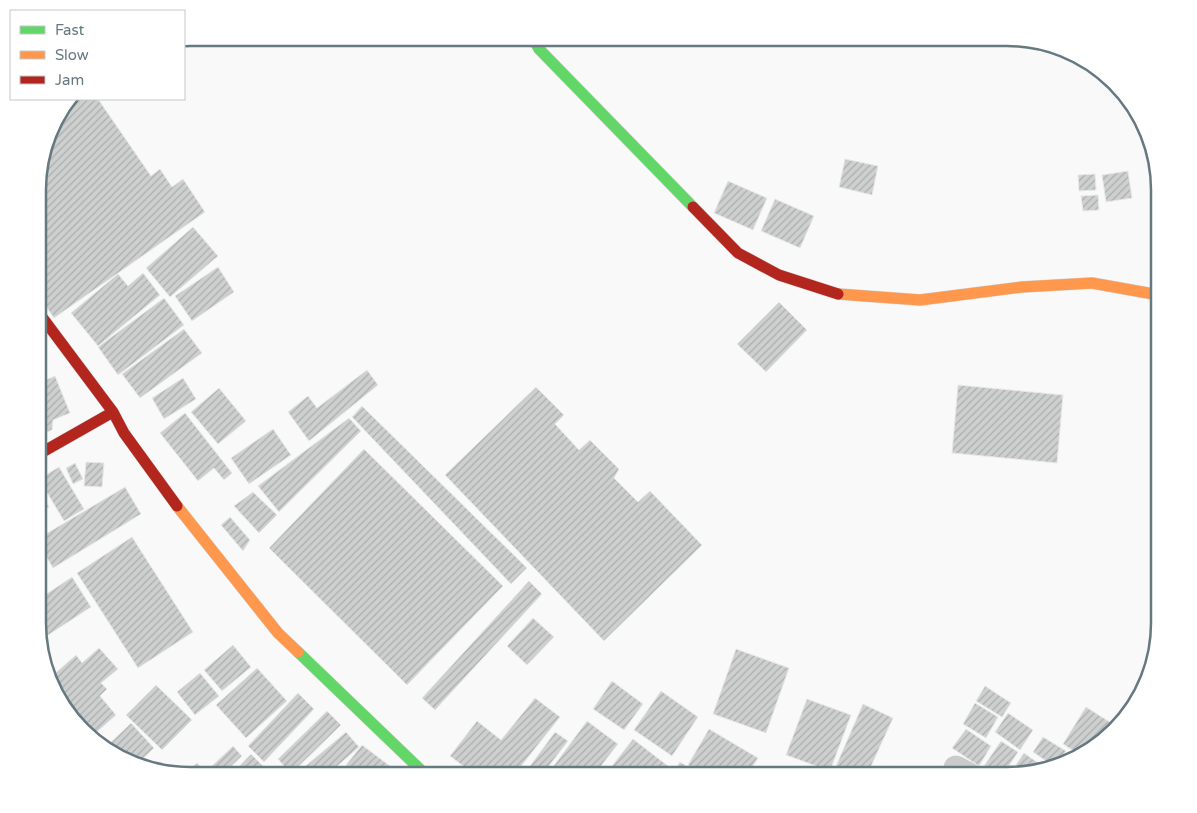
<svg xmlns="http://www.w3.org/2000/svg" width="1197" height="813" viewBox="0 0 1197 813" font-family="'Varela Round',sans-serif">
  <style>
    .building { fill: url(#building-hatch); stroke: #e8e8e8 }
    .lines { fill: none; stroke-linecap: round; stroke-linejoin: round }
    .fast-casing { stroke: #d4d5d6; stroke-width: 12 }
    .slow-casing { stroke: #d4d5d6; stroke-width: 12 }
    .jam-casing { stroke: #d4d5d6; stroke-width: 12 }
    .street { stroke: #cacccc; stroke-width: 25 }
    .fast { stroke: #63d668; stroke-width: 11 }
    .slow { stroke: #ff974d; stroke-width: 11 }
    .jam { stroke: #b3261e; stroke-width: 11 }
    .rim { fill: none; stroke: #667980; stroke-width: 2.5 }
  </style>
  <defs>
    <pattern id="building-hatch" width="6" height="6" patternUnits="userSpaceOnUse" patternTransform="scale(1.25)"><rect width="6" height="6" fill="#ced0d0"/><path d="M-1 1l2-2M0 6l6-6M5 7l2-2" fill="none" stroke="#abaeae"/></pattern>
  </defs>
  <rect width="100%" height="100%" fill="#f9f9f9"/>
  <!-- building -->
  <path class="building" d="M72,99H98L151,176L160,169L172,187L183,179L205,212L54,318L39,296V255L42,253L39,248V171L53,122Z
    M845,159L878,166L872,195L839,187Z
    M1128,171L1132,198L1106,202L1102,175Z
    M1095,174L1096,190L1079,191L1078,175Z
    M728,181L767,198L753,230L714,213Z
    M1098,195L1099,210L1083,211L1081,196Z
    M775,199L814,216L800,248L761,231Z
    M193,227L218,256L170,297L146,268Z
    M218,267L234,292L192,321L175,296Z
    M143,273L160,295L98,346L71,313L118,274L128,286Z
    M164,298L184,325L118,375L98,347Z
    M779,302L807,330L766,372L737,344Z
    M184,329L202,353L140,398L122,374Z
    M39,357L47,369L39,375Z
    M367,370L378,385L309,441L288,412L308,396L317,408Z
    M55,376L70,413L53,420L52,430L39,435V383Z
    M183,378L196,399L164,419L152,398Z
    M958,385L1063,395L1057,463L952,453Z
    M536,387L564,415L555,424L579,450L590,440L619,469L614,478L638,502L650,491L702,545L604,641L445,475Z
    M219,388L246,421L218,444L191,412Z
    M362,406L527,568L511,584L352,417Z
    M185,413L232,473L224,480L214,468L198,481L160,433Z
    M349,418L361,431L279,512L258,486Z
    M273,429L291,455L249,484L231,458Z
    M364,449L503,586L407,685L269,548Z
    M86,462L104,463L102,487L84,486Z
    M75,463L83,479L73,484L66,468Z
    M59,467L84,509L64,521L39,479Z
    M125,487L141,514L53,568L39,544V538Z
    M39,488L49,507L39,512Z
    M253,492L277,515L259,533L234,506Z
    M230,517L250,540L243,551L221,525Z
    M132,537L193,632L138,668L77,573Z
    M72,577L91,607L39,641V599Z
    M529,581L542,594L435,710L422,698Z
    M533,618L554,637L527,665L507,646Z
    M233,645L251,667L222,691L204,670Z
    M99,648L118,669L101,683L107,689L100,696L116,715L91,737L58,699L51,677L76,655L82,663Z
    M736,649L789,668L766,733L713,714Z
    M257,668L287,701L246,738L216,705Z
    M200,673L219,696L195,715L177,692Z
    M612,681L643,704L624,730L593,709Z
    M156,685L192,720L162,750L126,715Z
    M985,686L1011,703L1002,717L976,701Z
    M661,691L698,717L672,756L634,730Z
    M298,693L314,709L264,762L248,746Z
    M535,698L560,717L514,775H475L450,756L477,721L501,740Z
    M807,699L851,715L830,771L786,755Z
    M975,703L998,717L986,738L963,724Z
    M863,704L893,718L867,775H838L833,773Z
    M1086,707L1116,726L1080,755L1063,744Z
    M327,711L341,725L291,774L278,759Z
    M1008,713L1033,730L1020,750L995,732Z
    M587,721L618,744L594,775H547Z
    M131,723L154,748L136,765L105,748Z
    M709,729L758,758L747,775H706L688,765Z
    M966,729L991,746L979,766L952,748Z
    M346,732L359,747L327,775H307L302,769Z
    M555,732L568,741L542,775L530,766Z
    M1043,737L1066,751L1057,764L1052,765L1033,752Z
    M633,739L668,766L660,775H605Z
    M1001,741L1018,752L1003,775H998L984,766Z
    M362,745L402,775H358L346,765Z
    M233,746L242,756L222,775H219L211,767Z
    M1024,753L1044,767L1009,775Z
    M251,754L272,775H231Z
    M680,762L701,775H671Z
    M197,763L209,775H184Z
    M894,766L905,775H886Z"/>
  <g class="lines">
    <!-- fast casing -->
    <g class="fast-casing">
      <path id="fast" d="M533,38L539,49L693,207
        M298,652L426,775"/>
    </g>
    <!-- slow casing -->
    <g class="slow-casing">
      <path id="slow" d="M838,294L920,300L1022,287L1092,283L1159,295
        M177,506L278,633L298,652"/>
    </g>
    <!-- jam casing -->
    <g class="jam-casing">
      <path id="jam" d="M693,207L738,253L779,275L838,294
        M39,313L113,412L124,433L177,506
        M39,454L113,412"/>
    </g>
    <!-- street -->
    <path class="street" d="M956,768L969,775"/>
    <!-- fast -->
    <use href="#fast" class="fast"/>
    <!-- slow -->
    <use href="#slow" class="slow"/>
    <!-- jam -->
    <use href="#jam" class="jam"/>
  </g>
  <!-- crop -->
  <path d="M0 0H1197V813H0ZM190 46H1007A144 144 0 0 1 1151 190V623A144 144 0 0 1 1007 767H190A144 144 0 0 1 46 623V190A144 144 0 0 1 190 46Z" fill="#fff" fill-rule="evenodd"/>
  <path class="rim" d="M190 46H1007A144 144 0 0 1 1151 190V623A144 144 0 0 1 1007 767H190A144 144 0 0 1 46 623V190A144 144 0 0 1 190 46Z"/>
  <!-- legend -->
  <rect x="10" y="10" width="175" height="90" fill="#ffffff" stroke="#c2c9cc"/>
  <rect x="20" y="26" width="25" height="8" fill="#63d668" stroke="#c2c9cc"/>
  <text x="55" y="35" font-size="15" fill="#667980">Fast</text>
  <rect x="20" y="51" width="25" height="8" fill="#ff974d" stroke="#c2c9cc"/>
  <text x="55" y="60" font-size="15" fill="#667980">Slow</text>
  <rect x="20" y="76" width="25" height="8" fill="#b3261e" stroke="#c2c9cc"/>
  <text x="55" y="85" font-size="15" fill="#667980">Jam</text>
</svg>
